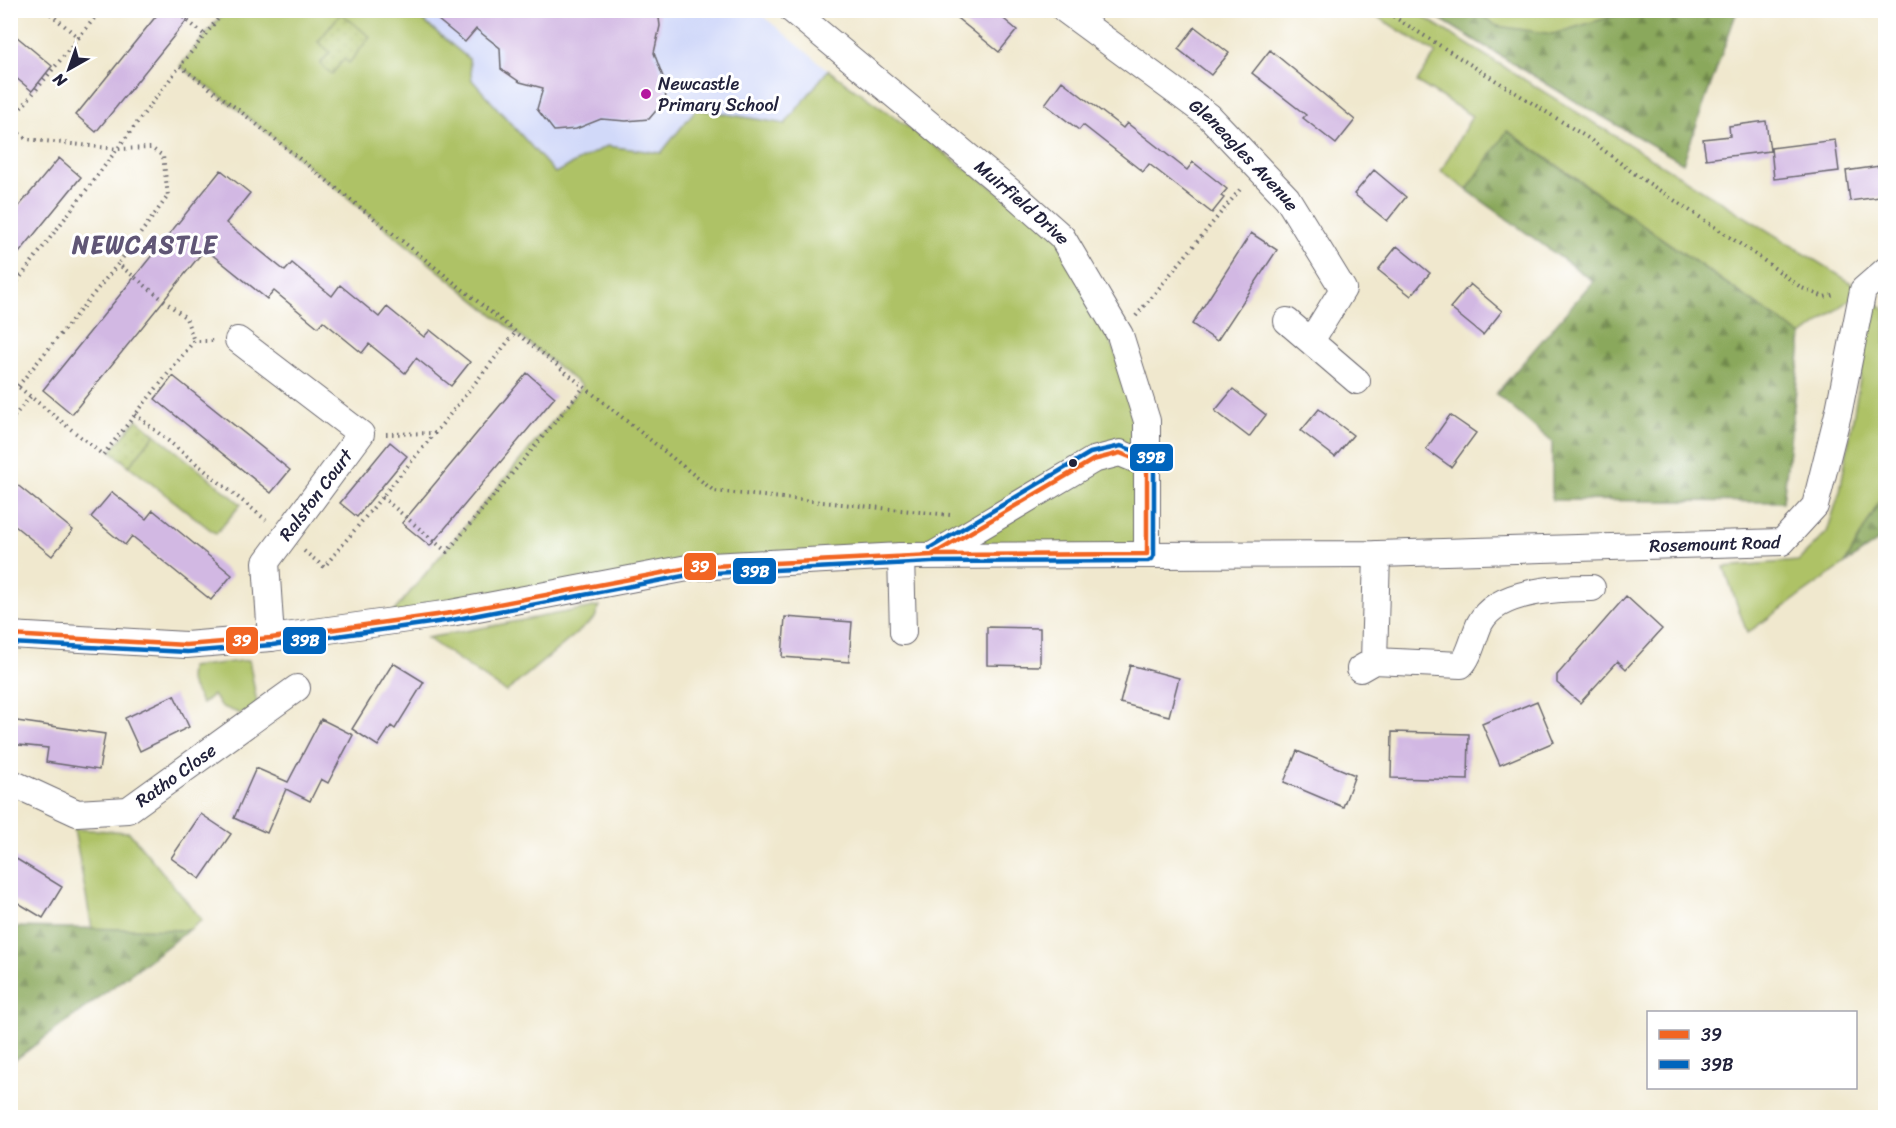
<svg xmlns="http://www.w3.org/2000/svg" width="1896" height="1128" viewBox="0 0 1896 1128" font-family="Sriracha,sans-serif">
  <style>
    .built { fill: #d1d9f9 }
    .grass { fill: #aec266; stroke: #687250; stroke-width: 1.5 }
    .forest { fill: url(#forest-firs); stroke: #56654b; stroke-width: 1.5 }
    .park { fill: url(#park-dots); stroke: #687250; stroke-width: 1.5 }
    .building { fill: #d2b8e3 }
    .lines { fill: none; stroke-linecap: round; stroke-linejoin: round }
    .minor-casing { stroke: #6a676e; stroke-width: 28 }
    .path { stroke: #6a676e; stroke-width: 4; stroke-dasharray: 1.5 4.5; stroke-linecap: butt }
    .minor { stroke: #fff; stroke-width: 26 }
    .bus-1-casing { stroke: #fff; stroke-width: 9 }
    .bus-2-casing { stroke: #fff; stroke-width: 9 }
    .bus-1 { stroke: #f26522; stroke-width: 4.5 }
    .bus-2 { stroke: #0065bd; stroke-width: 4.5 }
    .poi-dot { fill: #b5179e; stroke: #fff; stroke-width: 2 }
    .bus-dot { fill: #22223b; stroke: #fff; stroke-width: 2 }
    .labels { text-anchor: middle; stroke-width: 6; stroke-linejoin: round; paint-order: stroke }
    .poi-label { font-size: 18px; fill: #22223b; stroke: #fff; text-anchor: start }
    .street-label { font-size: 18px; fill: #22223b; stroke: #fff }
    .district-label { font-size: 24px; font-weight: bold; letter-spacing: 1.5px; fill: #605676; stroke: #fff }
    .line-badge { stroke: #fff; stroke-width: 2 }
    .badge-label { font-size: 16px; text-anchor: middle; font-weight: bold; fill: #fff }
  </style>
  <defs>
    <pattern id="forest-firs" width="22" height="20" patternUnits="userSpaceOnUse" patternTransform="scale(1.5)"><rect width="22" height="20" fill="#8aa85b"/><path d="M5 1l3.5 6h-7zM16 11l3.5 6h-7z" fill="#70884c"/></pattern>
    <pattern id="park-dots" width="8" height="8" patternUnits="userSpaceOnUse" patternTransform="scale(1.5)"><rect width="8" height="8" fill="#aec266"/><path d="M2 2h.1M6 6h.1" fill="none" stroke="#95a659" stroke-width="1.8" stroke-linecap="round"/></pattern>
  </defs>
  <rect width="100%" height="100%" fill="#fff"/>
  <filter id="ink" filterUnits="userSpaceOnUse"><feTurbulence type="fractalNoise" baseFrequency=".0167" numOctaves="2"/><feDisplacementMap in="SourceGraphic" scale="12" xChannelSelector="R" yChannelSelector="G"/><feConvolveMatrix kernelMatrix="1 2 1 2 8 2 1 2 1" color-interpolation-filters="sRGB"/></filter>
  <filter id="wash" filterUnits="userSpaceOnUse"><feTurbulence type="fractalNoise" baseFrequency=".008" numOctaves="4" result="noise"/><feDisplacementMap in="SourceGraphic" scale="24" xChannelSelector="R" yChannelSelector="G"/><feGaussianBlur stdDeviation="1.35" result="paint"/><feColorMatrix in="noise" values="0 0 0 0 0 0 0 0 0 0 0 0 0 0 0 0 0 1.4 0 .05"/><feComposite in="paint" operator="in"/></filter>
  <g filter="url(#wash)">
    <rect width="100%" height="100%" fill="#f0e8ce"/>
    <!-- built -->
    <path class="built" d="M411,11H757L828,70L785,124L696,109L661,154L607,146L555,173L472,80L469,59Z"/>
    <!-- grass -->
    <path class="grass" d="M225,11H411L469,59L472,80L555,173L607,146L661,153L696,109L785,124L828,70L1062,237L1147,421V554L693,567L386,621L582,386L240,111L180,66Z
      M1368,11H1414L1863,290L1802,336L1508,131L1467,190L1441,171L1472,116L1417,82L1436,53Z
      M1427,11H1625L1570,98Z
      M1874,300L1885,310V491L1845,564L1747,633L1724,567L1798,561L1827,532L1840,491Z
      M155,434L241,504L216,534L129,466Z
      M599,606L595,618L506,692L427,638Z
      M249,660L258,708L241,714L220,706L213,695L202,704L189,680L190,667Z
      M74,829L129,832L202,920L189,930L92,929Z"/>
    <!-- forest -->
    <path class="forest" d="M1427,11H1476L1497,26L1553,34L1623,13L1625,11H1737L1683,163L1570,98Z
      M1507,131L1802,336L1783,502L1552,500V442L1496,394L1593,281L1467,190Z
      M1885,491V536L1845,564Z
      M11,927L189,930L11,1063Z"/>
    <!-- park -->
    <path class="park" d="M341,13L370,37L349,63L344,59L332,74L320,64L330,52L318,42Z
      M137,419L155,434L129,466L111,451Z"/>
    <g id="blocks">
      <!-- building -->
      <path class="building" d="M161,10H195L96,132L76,115Z
        M426,10H658L660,26L654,53L663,77L666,99L649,119L626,121L601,119L576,129L554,131L537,109L543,88L520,82L501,69L500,48L476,29L465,42Z
        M947,10H993L1017,30L999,52Z
        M1195,27L1229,53L1211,75L1178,49Z
        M10,31L52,66L32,91L10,73Z
        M1270,50L1355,120L1336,144L1303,118L1306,115L1252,73Z
        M1062,81L1123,128L1127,123L1187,170L1193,162L1227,189L1221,196L1224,198L1212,213L1149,164L1143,172L1083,125L1079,130L1045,104Z
        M1766,121L1770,151L1706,159L1703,139L1730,136L1729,126Z
        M1835,140L1839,171L1774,179L1771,148Z
        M59,158L81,177L10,264V217Z
        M1886,165V196L1850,201L1846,171Z
        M221,170L250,193L226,223L285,271L292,263L332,296L340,285L379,317L387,307L424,337L430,330L470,362L451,386L416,358L405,373L369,344L362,353L323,321L318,327L274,291L267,299L205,249L72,414L43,390Z
        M1374,170L1406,197L1387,221L1354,194Z
        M1251,233L1277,250L1217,341L1192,324Z
        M1397,246L1430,273L1411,296L1378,270Z
        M1470,284L1502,311L1483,335L1450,308Z
        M527,373L555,397L430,546L402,523Z
        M173,376L290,470L271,493L155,399Z
        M1233,389L1266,415L1249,437L1215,411Z
        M1319,409L1353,435L1335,457L1301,431Z
        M1450,415L1476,433L1451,467L1426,449Z
        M390,442L407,456L357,517L340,503Z
        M10,479L73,530L52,556L10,522Z
        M112,492L146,519L153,510L232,575L211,600L132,536L125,545L91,517Z
        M1626,596L1662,629L1626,669L1618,661L1580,703L1557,683V675Z
        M785,617L852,622L849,662L782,657Z
        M987,627L1040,628V666L987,665Z
        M393,663L424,682L395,729L391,726L378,746L352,729Z
        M1130,665L1179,678L1169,716L1120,703Z
        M174,695L189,727L140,751L125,718Z
        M1537,701L1554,742L1500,765L1482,724Z
        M321,719L353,735L328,783L321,779L310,801L286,789L267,833L234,818L256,768L288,782Z
        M10,720L105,734L99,770L46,762L48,748L10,744Z
        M1392,732L1469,734L1468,780L1391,778Z
        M1297,751L1355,775L1343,807L1284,782Z
        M201,814L231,834L200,879L171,858Z
        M10,855L62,887L43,918L10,898Z"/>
    </g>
  </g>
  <g filter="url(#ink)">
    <use href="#blocks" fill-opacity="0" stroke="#6a676e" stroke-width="1.5"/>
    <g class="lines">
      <!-- minor casing -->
      <g class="minor-casing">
        <g id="minor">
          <path id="s1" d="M792,10L1017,197L1062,237L1120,335L1147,421V554"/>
          <path id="s2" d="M1065,10L1209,116L1287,198L1343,289L1311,341"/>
          <path d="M1287,321L1357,381"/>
          <path d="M238,340L361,434L266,562L271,638"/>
          <path d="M933,555L1093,460L1120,453L1147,464"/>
          <path d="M901,556L903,632"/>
          <path id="s3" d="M10,635L186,645L271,638L451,613L693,567L901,556L1377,554L1782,542L1815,506L1839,410L1863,290L1886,270"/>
          <path d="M1374,661L1377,554"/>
          <path d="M1360,669L1374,661L1461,665C1470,657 1474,635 1480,623C1497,590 1559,588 1592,588"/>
          <path id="s4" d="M10,782L77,813L128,810L297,688"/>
        </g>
      </g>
      <!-- path -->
      <path class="path" d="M46,10L79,38
        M174,10L205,35
        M225,10L180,66L240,111L714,491L950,515
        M1383,10L1588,138L1632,172L1752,252L1802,288L1824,297L1836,294
        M10,122L101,10
        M10,126L26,139L118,149L151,148L163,156L168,196L118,264
        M10,291L180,66
        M1136,316L1242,187
        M10,380L103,455L194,341H214
        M18,386L118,264L186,318L194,341
        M135,414L266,520
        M10,421L31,396
        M386,434L435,433L515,333
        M382,497L447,552L584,387
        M304,551L324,567L435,433"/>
      <!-- minor -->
      <use href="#minor" class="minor"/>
      <!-- bus-1 casing -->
      <g class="bus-1-casing">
        <path id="bus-1" d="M1120,453L1147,464V554L932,555L1093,460Z
          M10,635L186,645L271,638L451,613L693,567L932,555"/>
      </g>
      <!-- bus-2 casing -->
      <g class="bus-2-casing">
        <path id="bus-2" d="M10,643L187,652L272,645L452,620L694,574L932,562L1148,561L1152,559L1154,555V461L1151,457L1121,446L1090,453L930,548"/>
      </g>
      <!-- bus-1 -->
      <use href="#bus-1" class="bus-1"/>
      <!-- bus-2 -->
      <use href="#bus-2" class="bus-2"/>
    </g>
  </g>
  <!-- markers -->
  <circle class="poi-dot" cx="646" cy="94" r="6"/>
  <circle class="bus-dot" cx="1073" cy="463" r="5"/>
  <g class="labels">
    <!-- poi labels -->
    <g class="poi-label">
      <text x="658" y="90">Newcastle<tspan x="658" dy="21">Primary School</tspan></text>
    </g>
    <!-- street labels -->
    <g class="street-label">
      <text dy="6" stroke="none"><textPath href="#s2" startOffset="231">Gleneagles Avenue</textPath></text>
      <text dy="6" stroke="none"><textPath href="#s1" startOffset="300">Muirfield Drive</textPath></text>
      <text transform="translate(316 495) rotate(-53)" y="6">Ralston Court</text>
      <text dy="6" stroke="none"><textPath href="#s3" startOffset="1712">Rosemount Road</textPath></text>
      <text dy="6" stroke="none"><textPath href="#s4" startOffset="184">Ratho Close</textPath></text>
    </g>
    <!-- district labels -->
    <g class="district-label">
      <text x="145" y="253">NEWCASTLE</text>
    </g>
  </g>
  <g class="line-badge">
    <rect x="1129" y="443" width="45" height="29" rx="6" fill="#0065bd"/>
    <rect x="683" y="552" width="34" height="29" rx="6" fill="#f26522"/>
    <rect x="732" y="557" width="45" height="28" rx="6" fill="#0065bd"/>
    <rect x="225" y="626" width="34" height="29" rx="6" fill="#f26522"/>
    <rect x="282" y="626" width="45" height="29" rx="6" fill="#0065bd"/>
  </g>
  <g class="badge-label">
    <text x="1151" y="463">39B</text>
    <text x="700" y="572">39</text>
    <text x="755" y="577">39B</text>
    <text x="242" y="646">39</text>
    <text x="305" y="646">39B</text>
  </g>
  <!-- margin -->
  <rect width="1896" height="1128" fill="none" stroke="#fff" stroke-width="36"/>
  <!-- legend -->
  <rect x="1647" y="1011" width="210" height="78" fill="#ffffff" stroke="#a7a7b1" stroke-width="1.5"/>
  <rect x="1659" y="1030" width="30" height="9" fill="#f26522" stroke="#a7a7b1" stroke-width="1.5"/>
  <text x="1701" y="1041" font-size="18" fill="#22223b">39</text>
  <rect x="1659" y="1060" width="30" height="9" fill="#0065bd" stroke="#a7a7b1" stroke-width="1.5"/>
  <text x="1701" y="1071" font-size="18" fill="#22223b">39B</text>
  <!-- north arrow -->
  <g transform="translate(69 69) rotate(220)" stroke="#ffffff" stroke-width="4.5" paint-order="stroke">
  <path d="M0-4.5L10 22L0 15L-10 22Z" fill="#22223b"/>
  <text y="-9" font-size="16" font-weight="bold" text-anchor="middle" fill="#22223b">N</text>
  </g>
</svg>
